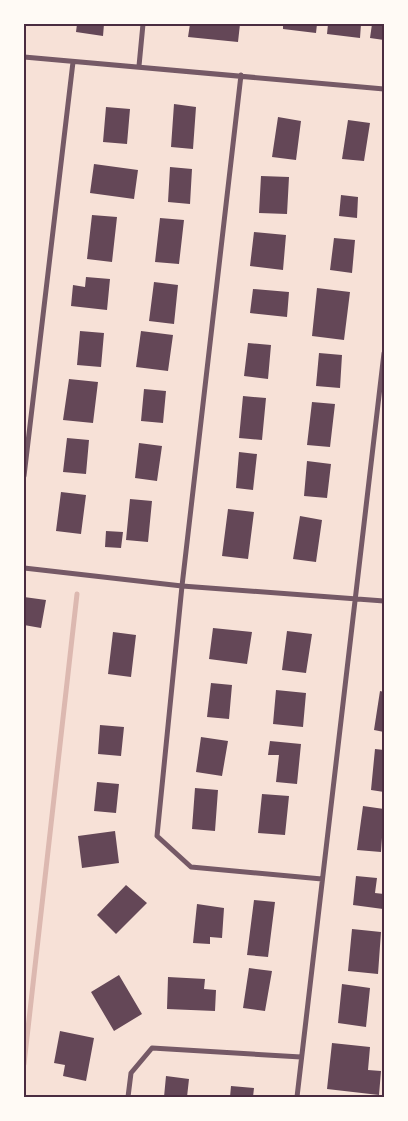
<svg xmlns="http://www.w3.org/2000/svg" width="408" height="1121" viewBox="0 0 408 1121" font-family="'Titillium Web',sans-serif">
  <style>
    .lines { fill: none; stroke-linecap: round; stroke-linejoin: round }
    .stream { stroke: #dcb8b0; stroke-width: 5 }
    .building { fill: #644757 }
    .minor { stroke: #755966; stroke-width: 5 }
    .neatline { fill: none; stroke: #4a2c40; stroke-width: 2 }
  </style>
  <rect width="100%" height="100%" fill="#f7e1d7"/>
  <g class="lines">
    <!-- stream -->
    <path class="stream" d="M24,1064L77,594"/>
  </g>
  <!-- building -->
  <path class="building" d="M77,24H104L103,36L76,32Z
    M190,24H240L238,42L188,37Z
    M283,24H317L316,33L283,29Z
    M328,24H361L360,38L327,34Z
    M372,24H384V40L370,38Z
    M24,91H26L25,105H24Z
    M174,104L196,107L193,149L171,147Z
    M106,107L130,109L127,144L103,142Z
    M278,117L301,121L296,160L272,157Z
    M348,120L370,123L364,161L342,159Z
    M94,164L138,170L134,199L90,193Z
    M170,167L192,169L190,204L168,202Z
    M261,176L289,177L287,214L259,213Z
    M341,195L358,197L357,218L339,216Z
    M92,215L117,217L112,262L87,259Z
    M160,218L184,220L179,264L155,262Z
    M254,232L286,235L283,270L250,266Z
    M334,238L355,240L352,273L330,270Z
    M86,277L110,279L107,310L71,306L73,285L85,287Z
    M154,282L178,285L174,324L149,321Z
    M317,288L350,292L344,340L312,336Z
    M253,289L289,292L287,317L250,313Z
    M80,331L104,333L101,367L77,365Z
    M141,331L173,335L168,371L136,367Z
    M248,343L271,345L268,379L244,376Z
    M319,353L342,355L340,388L316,386Z
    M69,379L98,382L93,423L63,420Z
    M144,389L166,391L163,423L141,421Z
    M243,396L266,398L262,440L239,438Z
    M312,402L335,404L330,447L307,445Z
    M67,438L89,440L86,474L63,472Z
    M139,443L162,446L157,481L135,478Z
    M239,452L257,454L253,490L236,488Z
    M307,461L331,464L327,498L304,496Z
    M61,492L86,495L81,534L56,531Z
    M130,499L152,501L148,542L126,540Z
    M228,509L254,512L248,559L222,556Z
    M300,516L322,520L316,562L293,559Z
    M106,531L123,532L121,548L105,547Z
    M24,597L46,600L41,628L24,625Z
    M213,628L252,632L247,664L209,659Z
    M287,631L312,634L306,673L282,670Z
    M113,632L136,635L131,677L108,674Z
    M211,683L232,685L229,719L207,717Z
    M276,690L306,693L303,727L273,724Z
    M380,691L384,692V732L374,730Z
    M100,725L124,727L121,756L98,754Z
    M201,737L228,741L222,776L196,772Z
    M270,741L301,744L297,784L276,782L279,755H268Z
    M375,749L384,750V792L371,790Z
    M97,782L119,784L116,813L94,811Z
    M195,788L218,790L215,831L192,829Z
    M262,794L289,796L285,835L258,833Z
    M363,806L384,809L381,852L357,850Z
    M115,831L119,863L82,868L78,836Z
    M356,876L377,878L375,893L384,894L383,909L353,905Z
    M126,885L147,903L116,934L97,915Z
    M254,900L275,902L268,957L247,955Z
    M197,904L224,908L222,938L210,937V944L193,943Z
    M352,929L381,932L378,974L348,971Z
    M249,968L272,971L265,1011L243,1008Z
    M119,975L142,1014L114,1031L91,992Z
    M168,977L205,979L204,989L216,990L215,1011L167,1009Z
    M342,984L370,988L366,1027L338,1023Z
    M60,1031L94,1038L86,1081L63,1076L65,1065L54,1063Z
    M332,1043L370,1047L368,1070L381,1071L379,1095L327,1089Z
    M166,1076L189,1079L187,1097H164Z
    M231,1086L254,1088L253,1097H230Z"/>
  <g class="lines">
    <!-- minor -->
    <path class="minor" d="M24,57L384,89
      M139,66L143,24
      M241,75L182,586L157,836L191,867L322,879
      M24,476L73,62
      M24,568L182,586L384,601
      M128,1097L131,1073L152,1048L301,1057
      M297,1097L384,353"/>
  </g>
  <!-- border -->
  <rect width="408" height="1121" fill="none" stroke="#fffaf5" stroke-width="50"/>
  <rect x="25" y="25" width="358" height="1071" class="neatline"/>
</svg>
